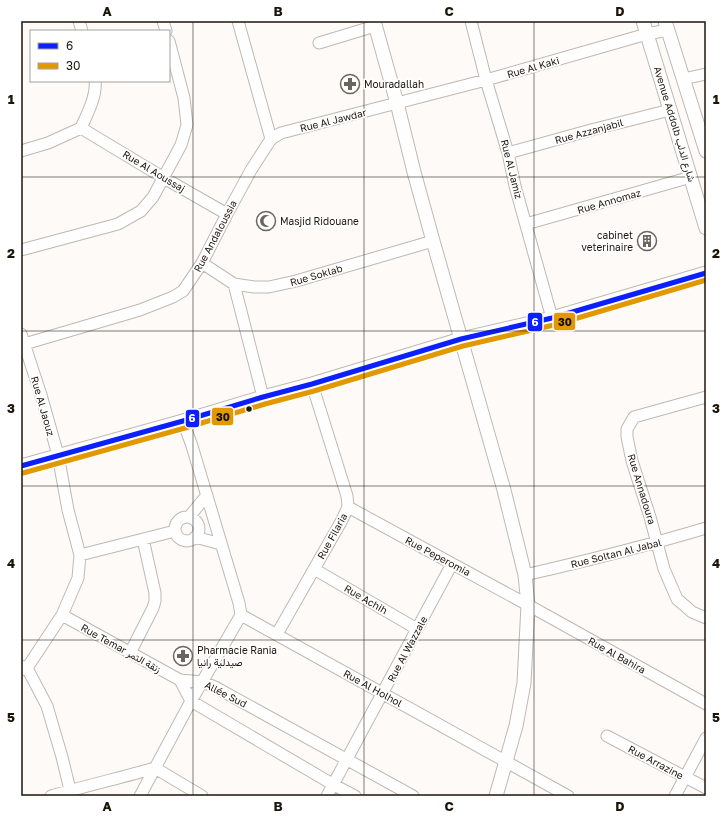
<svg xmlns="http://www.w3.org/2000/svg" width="727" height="817" viewBox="0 0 727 817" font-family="'Golos Text',Vazirmatn,sans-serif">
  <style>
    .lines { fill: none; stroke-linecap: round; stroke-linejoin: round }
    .minor-casing { stroke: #beb9b3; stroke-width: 13 }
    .tertiary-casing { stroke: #beb9b3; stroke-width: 15 }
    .minor { stroke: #fffefe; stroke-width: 11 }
    .tertiary { stroke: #fffefe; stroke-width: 13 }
    .bus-1-casing { stroke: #fff; stroke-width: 8 }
    .bus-2-casing { stroke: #fff; stroke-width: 8 }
    .bus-1 { stroke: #0c20ff; stroke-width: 5 }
    .bus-2 { stroke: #e19801; stroke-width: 5 }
    .grid { fill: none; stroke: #1c150b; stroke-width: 1; stroke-opacity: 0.55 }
    .bus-dot { fill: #1c150b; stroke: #fff; stroke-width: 1.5 }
    .labels { text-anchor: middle; stroke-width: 3.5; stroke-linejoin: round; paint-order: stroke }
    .street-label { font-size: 10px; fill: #1c150b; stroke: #fff }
    .poi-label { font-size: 10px; fill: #1c150b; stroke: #fff; text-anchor: start }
    .line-badge { stroke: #fff; stroke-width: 1.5 }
    .badge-label { font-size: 11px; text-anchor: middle; font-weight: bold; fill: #fff }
    .pale-badge-label { font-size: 11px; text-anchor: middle; font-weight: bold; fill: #111 }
    .neatline { fill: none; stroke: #1c150b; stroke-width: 1.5 }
    .grid-label { font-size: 13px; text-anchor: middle; font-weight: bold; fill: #1c150b }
  </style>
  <rect width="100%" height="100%" fill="#fdfaf7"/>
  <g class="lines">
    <!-- minor casing -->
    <g class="minor-casing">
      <path id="minor" d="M79,21L82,31
        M163,21L166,31
        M471,21L486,80L508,153L515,186L552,318
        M319,43L375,26
        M683,79L706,74
        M81,128L164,178L227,214
        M271,139L281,133L486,80L647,34L668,30
        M21,151L48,143L81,128C87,114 97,96 95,81
        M508,153L591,130L670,110
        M526,224L691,177
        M21,250L118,224L141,211L153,197L181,145L187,125L184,98L169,41
        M202,263L234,284L254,287H269L296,281L433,241
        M234,284L263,397
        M21,334L41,395L58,455L68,510L80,555L78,578L62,615L27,668L21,670
        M21,345L140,310L173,297L183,291L202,263L227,214L251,170L271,139L238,21
        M706,397L634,417L627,429V437L632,461L650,517L664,569L677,599L692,612L706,618
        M348,507L528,605L706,704
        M189,517L207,495
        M175 529a12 12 0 1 1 24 0a12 12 0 1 1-24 0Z
        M195,537L221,544
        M80,555L175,531
        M314,569L417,629
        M525,575C586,561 646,546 706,528
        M62,615L180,680L203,682L215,687L413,796
        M241,615L568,796
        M277,634L342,520L348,507L347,496L312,384
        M130,653L153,608L155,601V593L143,539
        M21,666L27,668L47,706L62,757L70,790
        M180,680L191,701L334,785L355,796
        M607,736L706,788
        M51,796C85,786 120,778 155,768L202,796
        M140,796L191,701L241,615L239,603L192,446L183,421
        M327,796L452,564
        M675,796L706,738"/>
    </g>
    <!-- tertiary casing -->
    <g class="tertiary-casing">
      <path id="tertiary" d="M374,21L397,103L414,172L433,241L504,490L525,575L528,605L524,683L516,726L496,796
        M643,21L706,228
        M665,21L706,151
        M21,466L183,421L263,397L312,384L461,339L552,318L706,273"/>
    </g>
    <!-- minor -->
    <use href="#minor" class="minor"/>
    <!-- tertiary -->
    <use href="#tertiary" class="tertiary"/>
    <!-- bus-1 casing -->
    <g class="bus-1-casing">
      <path id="bus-1" d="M21,466L183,421L263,397L312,384L461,339L552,318L706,273"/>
    </g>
    <!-- bus-2 casing -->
    <g class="bus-2-casing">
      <path id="bus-2" d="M23,473L185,428L265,404L314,391L463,346L554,325L706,280"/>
    </g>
    <!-- bus-1 -->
    <use href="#bus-1" class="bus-1"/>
    <!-- bus-2 -->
    <use href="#bus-2" class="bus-2"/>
  </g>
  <!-- grid -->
  <path class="grid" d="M193,21V796M364,21V796M534,21V796M21,177H706M21,331H706M21,486H706M21,640H706"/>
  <!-- icons -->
  <defs>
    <g id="pharmacy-ring" transform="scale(1)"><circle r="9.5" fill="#fff" stroke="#6b655e" stroke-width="1.5"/><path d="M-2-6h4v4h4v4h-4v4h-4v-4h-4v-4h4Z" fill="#6b655e"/></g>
    <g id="mosque-ring" transform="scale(1)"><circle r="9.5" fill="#fff" stroke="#6b655e" stroke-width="1.5"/><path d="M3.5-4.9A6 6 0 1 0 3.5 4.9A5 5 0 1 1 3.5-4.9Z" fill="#6b655e"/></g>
    <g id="building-ring" transform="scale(1)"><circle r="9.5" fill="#fff" stroke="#6b655e" stroke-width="1.5"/><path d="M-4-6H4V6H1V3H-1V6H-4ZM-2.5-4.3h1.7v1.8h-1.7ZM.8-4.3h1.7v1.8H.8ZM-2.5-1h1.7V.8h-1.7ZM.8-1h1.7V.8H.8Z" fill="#6b655e"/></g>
  </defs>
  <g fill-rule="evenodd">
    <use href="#pharmacy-ring" x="350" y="84"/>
    <use href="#mosque-ring" x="266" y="221"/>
    <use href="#building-ring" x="647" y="241"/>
    <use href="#pharmacy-ring" x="183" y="656"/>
  </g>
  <!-- markers -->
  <circle class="bus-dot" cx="249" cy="409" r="3.5"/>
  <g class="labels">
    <!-- street labels -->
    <g class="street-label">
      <text transform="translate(533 67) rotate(-16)" y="4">Rue Al Kaki</text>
      <text transform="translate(333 120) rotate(-14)" y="4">Rue Al Jawdar</text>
      <text transform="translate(675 124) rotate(73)" y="4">Avenue Addolb شارع الدلب</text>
      <text transform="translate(589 131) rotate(-15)" y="4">Rue Azzanjabil</text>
      <text transform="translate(512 169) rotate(76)" y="4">Rue Al Jamiz</text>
      <text transform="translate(154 171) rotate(31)" y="4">Rue Al Aoussaj</text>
      <text transform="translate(609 201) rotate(-16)" y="4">Rue Annomaz</text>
      <text transform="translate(215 236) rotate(-62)" y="4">Rue Andaloussia</text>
      <text transform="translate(316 275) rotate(-16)" y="4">Rue Soklab</text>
      <text transform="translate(43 406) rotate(74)" y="4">Rue Al Jaouz</text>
      <text transform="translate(642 489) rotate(73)" y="4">Rue Annadoura</text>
      <text transform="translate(332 536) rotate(-61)" y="4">Rue Filaria</text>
      <text transform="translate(616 553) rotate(-14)" y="4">Rue Soltan Al Jabal</text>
      <text transform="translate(438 556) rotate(28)" y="4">Rue Peperomia</text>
      <text transform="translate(366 599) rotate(30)" y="4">Rue Achih</text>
      <text transform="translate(121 648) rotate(29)" y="4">Rue Temar زنقة التمر</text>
      <text transform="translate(407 649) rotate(-62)" y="4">Rue Al Wazzale</text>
      <text transform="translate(617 655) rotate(29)" y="4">Rue Al Bahira</text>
      <text transform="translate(373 688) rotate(29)" y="4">Rue Al Holhol</text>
      <text transform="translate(226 694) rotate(27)" y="4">Allée Sud</text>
      <text transform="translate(656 762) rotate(28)" y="4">Rue Arrazine</text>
    </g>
    <!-- poi labels -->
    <g class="poi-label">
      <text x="364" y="88">Mouradallah</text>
      <text x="280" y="225">Masjid Ridouane</text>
      <text x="633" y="239" text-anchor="end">cabinet<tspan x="633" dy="12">veterinaire</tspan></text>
      <text x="197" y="654">Pharmacie Rania<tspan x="197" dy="12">صيدلية رانيا</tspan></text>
    </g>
  </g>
  <g class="line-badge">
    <rect x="553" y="312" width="23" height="19" rx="4" fill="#e19801"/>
    <rect x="527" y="312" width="16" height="20" rx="4" fill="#0c20ff"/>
    <rect x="211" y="407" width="23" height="19" rx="4" fill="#e19801"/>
    <rect x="185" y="409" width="15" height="19" rx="4" fill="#0c20ff"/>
  </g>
  <g class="badge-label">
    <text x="535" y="326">6</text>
    <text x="192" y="422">6</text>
  </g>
  <g class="pale-badge-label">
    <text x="565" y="326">30</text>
    <text x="223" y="421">30</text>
  </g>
  <!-- border -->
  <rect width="727" height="817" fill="none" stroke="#ffffff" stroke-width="44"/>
  <!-- legend -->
  <rect x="30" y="30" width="140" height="52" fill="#ffffff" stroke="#a4a19d"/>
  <rect x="38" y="43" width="20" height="6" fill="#0c20ff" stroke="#a4a19d"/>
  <text x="66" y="50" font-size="12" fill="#1c150b">6</text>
  <rect x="38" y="63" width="20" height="6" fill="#e19801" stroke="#a4a19d"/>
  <text x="66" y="70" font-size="12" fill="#1c150b">30</text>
  <rect x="22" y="22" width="683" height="773" class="neatline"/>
  <g class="grid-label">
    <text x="107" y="16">A</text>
    <text x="278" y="16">B</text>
    <text x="449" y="16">C</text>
    <text x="620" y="16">D</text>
    <text x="11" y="104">1</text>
    <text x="716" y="104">1</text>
    <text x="11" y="258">2</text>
    <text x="716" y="258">2</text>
    <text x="11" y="413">3</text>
    <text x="716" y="413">3</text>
    <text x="11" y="568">4</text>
    <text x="716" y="568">4</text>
    <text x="11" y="722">5</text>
    <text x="716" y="722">5</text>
    <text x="107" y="811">A</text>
    <text x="278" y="811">B</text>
    <text x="449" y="811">C</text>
    <text x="620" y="811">D</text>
  </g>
</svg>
